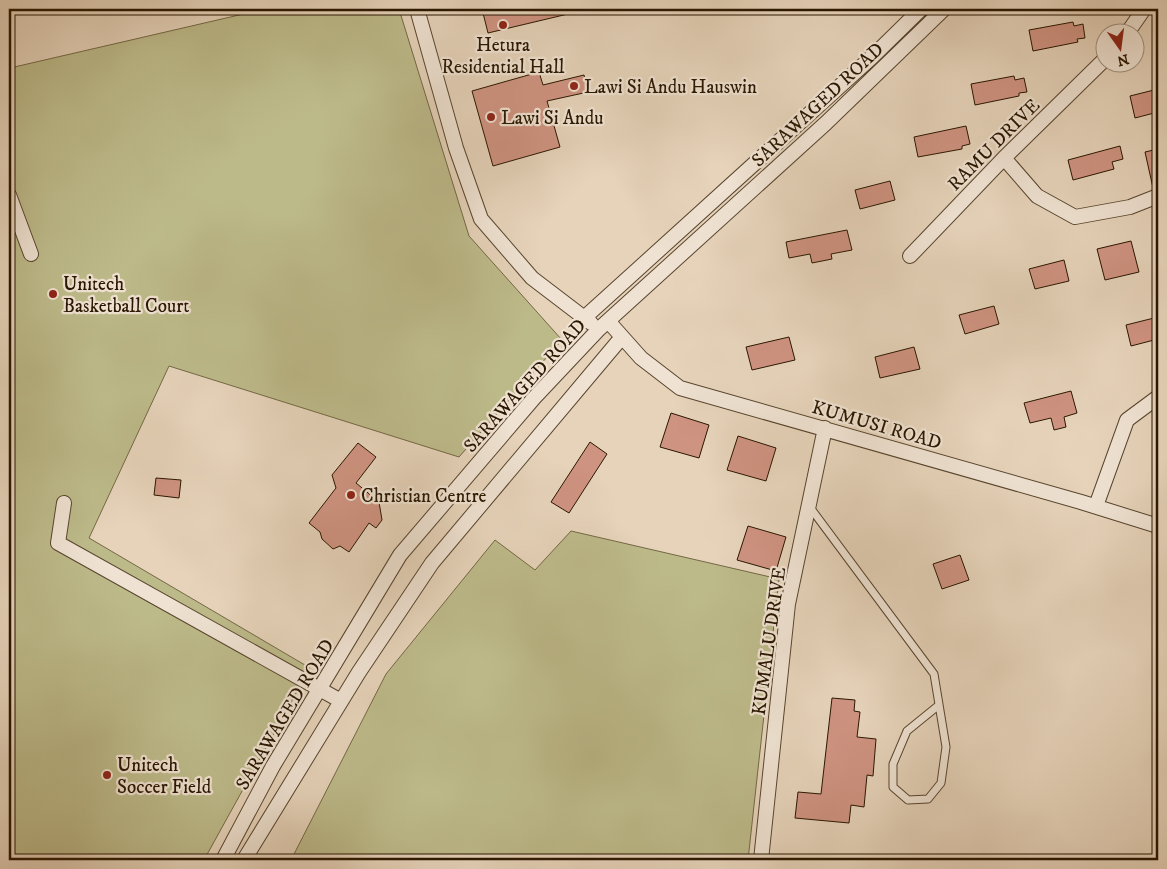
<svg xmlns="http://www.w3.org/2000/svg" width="1167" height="869" viewBox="0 0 1167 869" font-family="'IM FELL DW Pica',serif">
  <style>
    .green { fill: #bdba8a; stroke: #736845 }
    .building { fill: #cf9381; stroke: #291600 }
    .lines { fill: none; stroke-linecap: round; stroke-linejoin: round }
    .lane-casing { stroke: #58452e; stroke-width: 9 }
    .street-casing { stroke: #58452e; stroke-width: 16 }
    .lane { stroke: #efe2d2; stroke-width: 7 }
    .street { stroke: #efe2d2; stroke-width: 14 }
    .poi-dot { fill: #8f2418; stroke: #efe2d2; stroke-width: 2 }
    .labels { text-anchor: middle; stroke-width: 4.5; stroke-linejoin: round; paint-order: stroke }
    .poi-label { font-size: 19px; fill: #291600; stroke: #efe2d2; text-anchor: start }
    .street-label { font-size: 19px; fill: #291600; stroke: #efe2d2 }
  </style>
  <rect width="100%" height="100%" fill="#e6d3ba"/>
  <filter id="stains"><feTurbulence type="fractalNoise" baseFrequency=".004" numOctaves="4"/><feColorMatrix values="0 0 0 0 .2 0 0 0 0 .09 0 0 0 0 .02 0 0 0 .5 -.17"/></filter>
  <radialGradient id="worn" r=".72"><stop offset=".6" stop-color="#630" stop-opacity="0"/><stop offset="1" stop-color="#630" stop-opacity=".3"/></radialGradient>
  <!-- green -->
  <path class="green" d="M265,9H399L469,236L562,340L459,457L169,366L89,538L310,668L204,860H9V63L10,68Z
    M571,531L779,579L748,860H291L386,674L495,540L535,570Z"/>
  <!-- building -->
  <path class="building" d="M482,9H568V14L488,33Z
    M1073,22L1074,26L1083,24L1085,38L1077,39L1078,42L1033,51L1029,30Z
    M539,72L543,85L584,75L588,92L547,101L560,147L493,166L472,91Z
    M1014,76L1015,80L1024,78L1027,92L1019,93V96L975,105L971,84Z
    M1158,89V112L1135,118L1130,96Z
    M966,126L970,144L962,146V149L918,157L914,137Z
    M1120,146L1123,159L1112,162L1114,169L1073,180L1068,160Z
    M1158,149V187L1153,188L1145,152Z
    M890,181L895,200L860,209L855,190Z
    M847,230L852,250L831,254L832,259L812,263L810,254L789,258L786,242Z
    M1131,241L1139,272L1105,280L1097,249Z
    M1064,260L1069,281L1035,289L1029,269Z
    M994,306L999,324L965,334L959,315Z
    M1158,317V339L1131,346L1126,325Z
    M789,337L795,360L752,370L746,347Z
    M914,347L920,369L880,378L875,357Z
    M1071,391L1077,413L1064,417L1066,427L1054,430L1051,418L1030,423L1024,403Z
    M671,413L709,425L699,458L660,447Z
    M738,436L776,448L766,481L727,470Z
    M590,442L607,454L569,513L551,502Z
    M358,443L376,457L356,483L379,502L382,520L376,528L369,523L349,552L340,546L333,549L322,539L320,532L309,523L336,488L332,475Z
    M156,478L181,480L179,498L154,495Z
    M748,526L786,537L776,571L737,560Z
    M960,555L969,580L942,589L933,564Z
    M832,698L855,700L854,711L860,712L857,737L876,739L873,776L867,775L864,807L851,805L849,823L795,818L798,792L821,794Z"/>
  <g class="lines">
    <!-- lane casing -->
    <g class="lane-casing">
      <path id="lane" d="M809,506L934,674L946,747L941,783L928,799L908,800L893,787V764L907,731L939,705"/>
    </g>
    <!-- street casing -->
    <g class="street-casing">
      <path id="street" d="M417,9L456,148L481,219L532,278L591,323
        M1128,32L1144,9
        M1004,158L1037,196L1075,217L1130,207L1158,196
        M9,195L31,254
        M910,256L1004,158L1104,60
        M584,318L872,57L921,9
        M608,321L641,358L680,388L1081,502L1158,526
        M64,503L58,543L341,701
        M1096,506L1127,420L1158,397
        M223,860L273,766L400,555L534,398L599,329L826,123L944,9
        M244,860L359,672L432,563L622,337
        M761,860L788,604L825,428"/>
    </g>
    <!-- lane -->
    <use href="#lane" class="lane"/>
    <!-- street -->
    <use href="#street" class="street"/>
  </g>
  <!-- markers -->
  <g class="poi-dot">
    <circle cx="503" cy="25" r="5"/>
    <circle cx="574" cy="86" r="5"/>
    <circle cx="491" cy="117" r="5"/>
    <circle cx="53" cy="294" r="5"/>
    <circle cx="351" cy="495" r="5"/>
    <circle cx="107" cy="775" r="5"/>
  </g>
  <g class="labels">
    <!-- poi labels -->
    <g class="poi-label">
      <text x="503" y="51" text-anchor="middle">Hetura<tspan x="503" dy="22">Residential Hall</tspan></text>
      <text x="584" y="93">Lawi Si Andu Hauswin</text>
      <text x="501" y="124">Lawi Si Andu</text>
      <text x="63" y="290">Unitech<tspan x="63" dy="22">Basketball Court</tspan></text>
      <text x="361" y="502">Christian Centre</text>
      <text x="117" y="771">Unitech<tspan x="117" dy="22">Soccer Field</tspan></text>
    </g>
    <!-- street labels -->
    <g class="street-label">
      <text transform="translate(817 104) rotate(-43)" y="7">SARAWAGED ROAD</text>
      <text transform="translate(993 144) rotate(-45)" y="7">RAMU DRIVE</text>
      <text transform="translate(524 385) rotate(-48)" y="7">SARAWAGED ROAD</text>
      <text transform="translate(877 424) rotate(16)" y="7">KUMUSI ROAD</text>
      <text transform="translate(768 641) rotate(-82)" y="7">KUMALU DRIVE</text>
      <text transform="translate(284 714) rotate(-59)" y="7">SARAWAGED ROAD</text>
    </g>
  </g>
  <!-- margin -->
  <rect width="1167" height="869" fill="none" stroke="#e6d3ba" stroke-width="30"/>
  <rect x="10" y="10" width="1147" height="849" fill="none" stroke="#291600" stroke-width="2.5"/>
  <rect x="15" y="15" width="1137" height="839" fill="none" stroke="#291600"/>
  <!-- north arrow -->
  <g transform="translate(1120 48) rotate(166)"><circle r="24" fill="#efe2d2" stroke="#a0907e"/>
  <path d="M0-4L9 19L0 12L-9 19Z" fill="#8f2418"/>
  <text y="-8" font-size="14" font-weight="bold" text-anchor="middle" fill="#291600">N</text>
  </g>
  <rect width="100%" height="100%" filter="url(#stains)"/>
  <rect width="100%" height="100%" fill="url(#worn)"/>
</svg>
